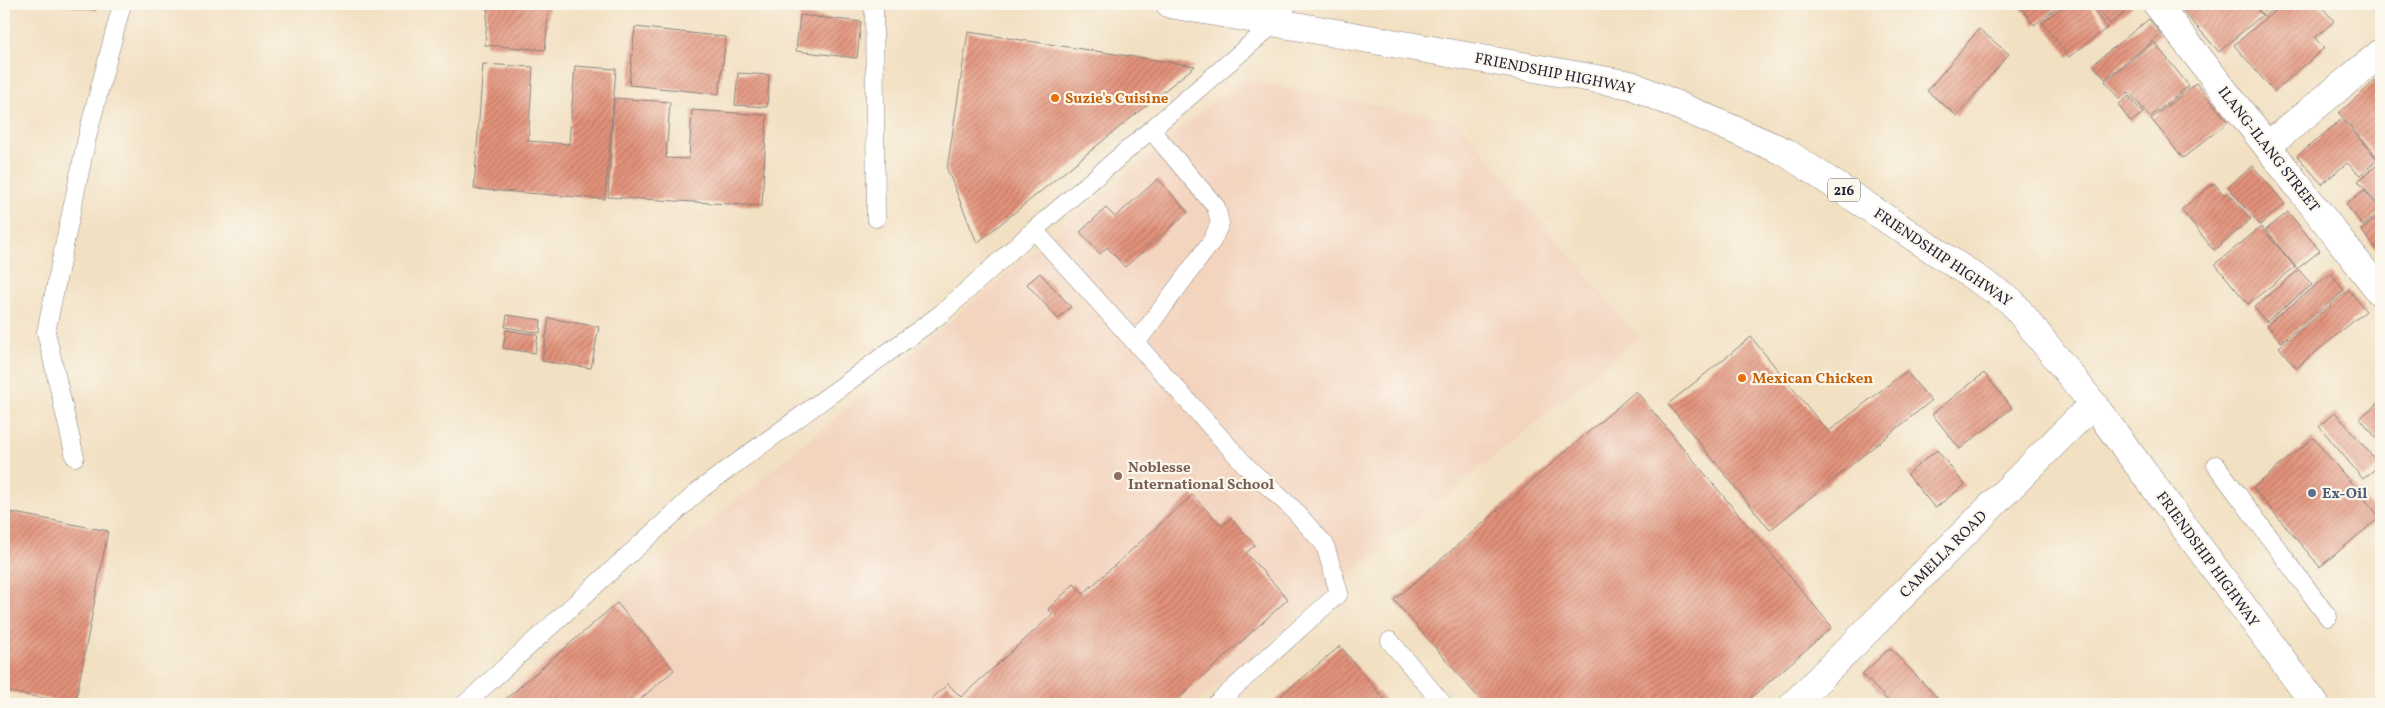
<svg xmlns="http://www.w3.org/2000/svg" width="2385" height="708" viewBox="0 0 2385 708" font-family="Vollkorn,serif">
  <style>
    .built { fill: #f3d4bf }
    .building { fill: url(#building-hatch) }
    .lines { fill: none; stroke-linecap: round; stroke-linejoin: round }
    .lane-casing { stroke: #8a817e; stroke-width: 19 }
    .street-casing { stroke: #8a817e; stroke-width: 29 }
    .primary-casing { stroke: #8a817e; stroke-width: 29 }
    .lane { stroke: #fff; stroke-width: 18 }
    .street { stroke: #fff; stroke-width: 28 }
    .primary { stroke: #fff; stroke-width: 28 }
    .food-dot { fill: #e8710a; stroke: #fbf7ec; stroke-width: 2 }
    .education-dot { fill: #8d6e63; stroke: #fbf7ec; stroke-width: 2 }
    .service-dot { fill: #5c6f8a; stroke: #fbf7ec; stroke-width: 2 }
    .labels { text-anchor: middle; stroke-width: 4.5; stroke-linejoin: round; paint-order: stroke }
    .shield { fill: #fbf7ec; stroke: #636270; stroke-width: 1 }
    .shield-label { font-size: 14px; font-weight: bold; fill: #22223b }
    .street-label { font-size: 15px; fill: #22223b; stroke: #fbf7ec }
    .food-label { font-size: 15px; font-weight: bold; fill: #c56008; stroke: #fbf7ec; text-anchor: start }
    .education-label { font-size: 15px; font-weight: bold; fill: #785e54; stroke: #fbf7ec; text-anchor: start }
    .service-label { font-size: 15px; font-weight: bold; fill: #4e5e75; stroke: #fbf7ec; text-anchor: start }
  </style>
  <defs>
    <pattern id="building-hatch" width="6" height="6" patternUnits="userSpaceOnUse" patternTransform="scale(1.25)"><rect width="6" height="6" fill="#e3927a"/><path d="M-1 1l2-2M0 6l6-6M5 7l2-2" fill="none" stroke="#b87765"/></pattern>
  </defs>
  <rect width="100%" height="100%" fill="#fbf7ec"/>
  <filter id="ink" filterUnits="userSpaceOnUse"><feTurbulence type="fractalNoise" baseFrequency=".02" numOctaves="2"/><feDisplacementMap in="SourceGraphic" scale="10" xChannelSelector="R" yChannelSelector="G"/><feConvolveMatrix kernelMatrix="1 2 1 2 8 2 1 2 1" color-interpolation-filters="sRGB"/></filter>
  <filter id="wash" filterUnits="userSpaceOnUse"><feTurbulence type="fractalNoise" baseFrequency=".0096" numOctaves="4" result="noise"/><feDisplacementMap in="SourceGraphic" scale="20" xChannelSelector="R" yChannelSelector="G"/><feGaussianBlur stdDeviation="1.12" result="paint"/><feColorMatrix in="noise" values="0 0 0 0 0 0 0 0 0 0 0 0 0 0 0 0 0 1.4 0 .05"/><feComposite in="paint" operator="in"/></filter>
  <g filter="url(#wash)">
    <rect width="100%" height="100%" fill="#f2e0c2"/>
    <!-- built -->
    <path class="built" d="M1240,79L1458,121L1639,338L1303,613L1195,704H493Z"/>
    <g id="blocks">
      <!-- building -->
      <path class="building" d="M53,4H97L96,10Z
        M488,4H549L545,50L485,45Z
        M2018,4H2062L2034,25Z
        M2067,4H2089L2107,28L2069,57L2042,22Z
        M2093,4H2136L2110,24Z
        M2177,4H2252L2262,15L2219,52Z
        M2254,4H2279L2264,16Z
        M2283,4H2319L2334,21L2315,38L2324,48L2274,92L2234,45Z
        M800,15L861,22L857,58L796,51Z
        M2149,19L2161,34L2105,79L2093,64Z
        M635,27L726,37L719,94L629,85Z
        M1979,29L2009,54L1957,116L1927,91Z
        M968,32L1195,66L977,243L947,169Z
        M2154,42L2189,86L2150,117L2129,92L2119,99L2105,81Z
        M483,64L533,67L528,141L569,144L575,66L616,69L605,199L474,189Z
        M738,73L769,75L767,107L735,105Z
        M2375,81L2381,88V153L2377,157L2339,113Z
        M2196,83L2228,122L2183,158L2151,119Z
        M2129,96L2143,113L2131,122L2118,105Z
        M614,98L670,102L666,158L689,159L692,110L767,115L762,206L608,197Z
        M2342,119L2378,160L2360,175L2347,163L2322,184L2297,156Z
        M2377,165L2381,170V208L2358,181Z
        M2253,166L2285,204L2260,225L2228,187Z
        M1158,179L1188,212L1125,267L1107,247L1100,254L1080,232L1106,208L1115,217Z
        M2214,183L2224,195L2228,192L2251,219L2214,250L2181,210Z
        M2364,190L2381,211L2363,226L2346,204Z
        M2288,212L2320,251L2297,269L2266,230Z
        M2381,214V247L2377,250L2361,230Z
        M2261,227L2295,267L2248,304L2215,264Z
        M2299,270L2312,285L2266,322L2254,307Z
        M1040,273L1071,307L1058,319L1027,284Z
        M2331,273L2344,291L2281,342L2267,325Z
        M2349,290L2366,311L2296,368L2279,347Z
        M507,315L541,320L540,333L505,327Z
        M549,318L599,327L591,368L542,361Z
        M506,330L538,335L535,353L503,348Z
        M1751,337L1828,432L1906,371L1931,401L1770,530L1668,404Z
        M1984,373L2012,408L1960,449L1932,414Z
        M1636,391L1832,627L1744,704H1484L1394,600Z
        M2381,401V444L2360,418Z
        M2335,412L2380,465L2363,479L2319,426Z
        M2313,438L2380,517L2320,567L2253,488Z
        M1937,450L1965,485L1935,508L1907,474Z
        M1192,495L1222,526L1231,518L1255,545L1246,553L1288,599L1173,704H926L948,684L961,697L1053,614L1048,609L1074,584L1083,594Z
        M4,511L108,531L75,704L4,691Z
        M617,603L674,670L635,704H500Z
        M1340,646L1388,704H1272Z
        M1890,648L1943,704H1891L1862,674Z"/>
    </g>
  </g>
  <g filter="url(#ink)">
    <use href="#blocks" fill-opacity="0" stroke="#8a817e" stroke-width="1"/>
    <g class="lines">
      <!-- lane casing -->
      <g class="lane-casing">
        <path id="lane" d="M874,4L876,218
          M1034,230L1248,468L1293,509L1325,545L1339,593L1216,704
          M1136,343L1212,241L1220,223L1216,207L1151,130
          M75,457L46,332L88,133L122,4
          M2216,465L2328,617
          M1390,641L1443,704
          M465,704L701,489L942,313L1034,230L1275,23L1288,4"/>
      </g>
      <!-- street casing -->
      <g class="street-casing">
        <path id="street" d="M2157,4L2381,293
          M2267,146L2381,53
          M1794,704L2093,404"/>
      </g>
      <!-- primary casing -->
      <g class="primary-casing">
        <path id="primary" d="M1170,4L1631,85L1785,152L2011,301L2093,404L2315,704"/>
      </g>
      <!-- lane -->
      <use href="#lane" class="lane"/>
      <!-- street -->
      <use href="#street" class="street"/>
      <!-- primary -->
      <use href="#primary" class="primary"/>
    </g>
  </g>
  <!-- markers -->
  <g class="food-dot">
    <circle cx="1055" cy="98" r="5"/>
    <circle cx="1742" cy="378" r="5"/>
  </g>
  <circle class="education-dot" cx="1118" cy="476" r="5"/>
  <circle class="service-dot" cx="2312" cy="493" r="5"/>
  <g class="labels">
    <!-- shield labels -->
    <rect class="shield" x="1828" y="178.5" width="32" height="23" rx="4"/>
    <g class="shield-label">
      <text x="1844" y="195">216</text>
    </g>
    <!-- street labels -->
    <g class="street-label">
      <text transform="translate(1555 73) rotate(11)" y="5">FRIENDSHIP HIGHWAY</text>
      <text transform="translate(2269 149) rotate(52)" y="5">ILANG-ILANG STREET</text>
      <text transform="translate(1943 257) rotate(34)" y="5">FRIENDSHIP HIGHWAY</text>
      <text transform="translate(1943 554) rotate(-45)" y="5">CAMELLA ROAD</text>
      <text transform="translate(2208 559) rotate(54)" y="5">FRIENDSHIP HIGHWAY</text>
    </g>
    <!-- food labels -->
    <g class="food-label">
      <text x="1065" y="103">Suzie's Cuisine</text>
      <text x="1752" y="383">Mexican Chicken</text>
    </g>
    <!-- education labels -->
    <g class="education-label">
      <text x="1128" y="472">Noblesse<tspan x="1128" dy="17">International School</tspan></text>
    </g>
    <!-- service labels -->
    <g class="service-label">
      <text x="2322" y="498">Ex-Oil</text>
    </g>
  </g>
  <!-- margin -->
  <rect width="2385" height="708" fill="none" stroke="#fbf7ec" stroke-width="20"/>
</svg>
